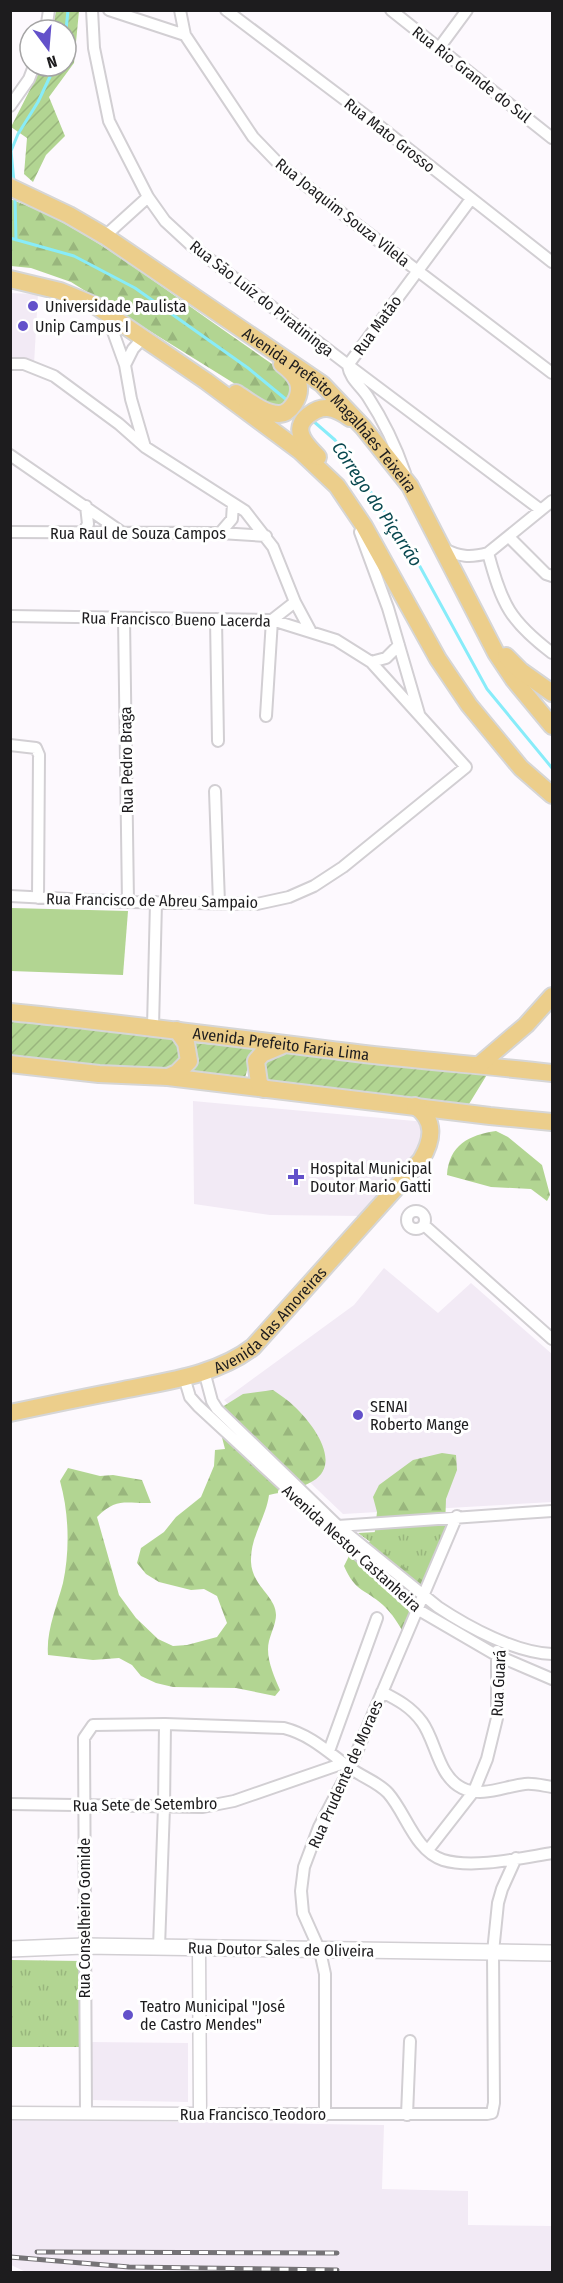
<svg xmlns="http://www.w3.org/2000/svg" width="563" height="2283" viewBox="0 0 563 2283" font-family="'Fira Sans Condensed',sans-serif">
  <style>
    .built { fill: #f2eaf5 }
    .grass { fill: #b2d592 }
    .forest { fill: url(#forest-firs) }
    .park { fill: url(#park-tufts) }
    .garden { fill: url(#garden-furrows) }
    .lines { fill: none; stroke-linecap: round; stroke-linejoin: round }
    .stream { stroke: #88ecf9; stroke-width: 3 }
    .minor-casing { stroke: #d2cfd3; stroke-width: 14 }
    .tertiary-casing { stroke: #d2cfd3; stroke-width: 15 }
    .secondary-casing { stroke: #d2cfd3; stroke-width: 18 }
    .primary-casing { stroke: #d6d6d6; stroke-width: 20 }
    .minor { stroke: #fff; stroke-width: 10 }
    .tertiary { stroke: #fff; stroke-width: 12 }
    .secondary { stroke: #fff; stroke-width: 15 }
    .primary { stroke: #ecce8b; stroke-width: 16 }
    .rail-casing { stroke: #757376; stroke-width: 5 }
    .rail { stroke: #fff; stroke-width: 3; stroke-dasharray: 9; stroke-linecap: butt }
    .poi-dot { fill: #6351ca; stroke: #fff; stroke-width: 2 }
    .labels { text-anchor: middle; stroke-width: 6; stroke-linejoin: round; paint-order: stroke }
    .street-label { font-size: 16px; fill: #1d1c1e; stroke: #fff }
    .poi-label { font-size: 16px; fill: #1d1c1e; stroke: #fff; text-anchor: start }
    .water-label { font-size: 18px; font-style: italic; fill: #08484f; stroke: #fff }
  </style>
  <defs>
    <pattern id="forest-firs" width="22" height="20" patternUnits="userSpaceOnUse" patternTransform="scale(1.5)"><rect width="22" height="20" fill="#b2d592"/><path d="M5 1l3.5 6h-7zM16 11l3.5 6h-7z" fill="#99b67d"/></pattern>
    <pattern id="park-tufts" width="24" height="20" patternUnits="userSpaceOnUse" patternTransform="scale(1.5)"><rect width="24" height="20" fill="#b2d592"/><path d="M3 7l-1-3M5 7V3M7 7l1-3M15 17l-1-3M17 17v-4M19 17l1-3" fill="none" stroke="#99b67d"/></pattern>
    <pattern id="garden-furrows" width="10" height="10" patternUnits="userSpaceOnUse" patternTransform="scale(1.5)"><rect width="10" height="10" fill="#b2d592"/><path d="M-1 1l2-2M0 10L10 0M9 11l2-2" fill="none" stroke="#99b67d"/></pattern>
  </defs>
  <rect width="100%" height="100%" fill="#fdf9fe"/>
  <!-- built -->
  <path class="built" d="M10,293L38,294L34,364L17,358L11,360Z
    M193,1101L426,1122L423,1149L362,1216L270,1215L194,1204Z
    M384,1268L438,1313L471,1283L552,1354V1502L343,1514L224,1400L354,1305Z
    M89,2042L188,2043V2102L89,2100Z
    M11,2119L384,2125L382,2189L468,2191V2225L552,2226V2272H26L11,2265Z"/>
  <!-- grass -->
  <path class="grass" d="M11,908L128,911L123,975L11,971Z"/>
  <!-- forest -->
  <path class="forest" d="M10,199C67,219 115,254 164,288C205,317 246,346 288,375L293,391L284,403L272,407L71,282L31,268L11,266Z
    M496,1131L508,1137L542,1165L550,1195L547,1201L531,1189L491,1187L447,1175C449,1145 469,1135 496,1131Z
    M273,1390C280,1395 288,1400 295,1407C312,1423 343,1463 313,1481C300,1489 283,1492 269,1495C266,1518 250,1537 251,1562C252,1586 276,1596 276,1615C276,1623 271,1633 269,1641C265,1657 274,1676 280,1690L275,1696L236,1688L173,1687L156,1683L141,1676L132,1665L119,1658L93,1660L48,1655C46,1631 57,1606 63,1583C70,1550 69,1513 60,1481L68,1468L100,1476L113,1475L142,1480L151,1503C126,1504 117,1497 97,1517L119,1595L136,1618L158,1639L173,1646L187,1645L217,1637L227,1623L217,1596L204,1589L191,1590L159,1582L146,1574L137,1563L141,1548L164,1532L176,1517L201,1497L214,1466L215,1450L225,1449L218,1422L219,1409L243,1394Z
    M442,1453L456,1455L457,1470L446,1499L445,1528L439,1556L405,1635C399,1625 392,1613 383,1605C364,1588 356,1593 344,1566L350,1554L374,1539L377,1512L373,1497L379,1485L413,1460Z"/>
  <!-- park -->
  <path class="park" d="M451,1528L425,1582L358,1533Z
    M11,1960L81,1961L80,2047H11Z"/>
  <!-- garden -->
  <path class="garden" d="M56,11H79L74,63L49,97L65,136L46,155L33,182L24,174L27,138L11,127L42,66H66V30H52Z
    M11,1018L169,1036L184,1051L178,1063L164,1072L11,1058Z
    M193,1043L253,1048L245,1078L190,1074L199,1060Z
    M284,1051L488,1073L469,1104L271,1083L263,1074V1064L268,1056Z"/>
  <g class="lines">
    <!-- stream -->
    <path class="stream" d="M66,30L68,10
      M14,182L11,151L18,134L38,102L55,66
      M15,198L16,240
      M10,238L74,256L135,288L248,368L288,401
      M312,420L335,440L412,552L487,689L552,768"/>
    <!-- minor casing -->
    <g class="minor-casing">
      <path id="minor" d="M92,10L94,48L109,121L148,197L165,221L191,245L348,365L541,510
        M109,10L185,35
        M180,10L185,35L253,137L280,165L318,195L552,373
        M226,10L373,121L552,262
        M391,10L552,138
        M46,30L49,10
        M439,48L467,10
        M10,106L29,79L34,66
        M105,236L148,197
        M107,315L125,365L131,399L145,447
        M10,364H24L54,376L119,424L145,447L245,511L273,547L295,602L310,630
        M125,365L133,349L142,339
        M348,365L471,199
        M348,366C350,379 361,386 368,397C383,420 396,447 405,473
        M10,455L123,533
        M552,501L488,553C502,605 510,621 552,653
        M10,532L220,533L266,536
        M360,532L388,608L419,714
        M83,533L88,524L86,506
        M220,533L232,519L233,504
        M509,537L546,574L552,576
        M443,548C459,557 470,558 488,553
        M10,616L272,620L336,640L371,662L466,767L343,867L314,886L289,897L257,904L128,902L10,896
        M124,618L128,902
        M216,619L218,741
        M371,662L386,658L399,645
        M266,716L272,620L295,602
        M10,745L36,748L39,755L38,898
        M215,791L219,903
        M153,1027L156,902
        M407 1220a9 9 0 1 1 18 0a9 9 0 1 1-18 0Z
        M424,1225L552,1339
        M204,1371L212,1401L217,1409L338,1526L438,1607C468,1627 516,1653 552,1654
        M184,1377L190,1397L198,1406L417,1609L496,1655L552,1679
        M338,1526L552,1511
        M382,1692C398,1700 411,1707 422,1722C436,1741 438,1776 462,1788C482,1798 505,1786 525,1784C534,1783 544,1786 552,1787
        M329,1751L377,1618
        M10,1804L203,1807L234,1801L344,1763
        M428,1850L474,1791L487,1759L497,1718V1651
        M159,1947L164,1807L165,1724
        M86,2113L84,1738L93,1725L165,1724L284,1728C311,1735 328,1752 350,1768C362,1777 378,1782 388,1793C406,1813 415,1851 443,1860C473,1869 521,1858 552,1853
        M200,2114H487L492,2113L494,2103L493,1952L498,1903L502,1889L516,1858
        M325,2115V1974L320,1951L303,1913L301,1891L304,1867L319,1827L350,1768L457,1516
        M407,2115L410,2041"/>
    </g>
    <!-- tertiary casing -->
    <g class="tertiary-casing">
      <path id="tertiary" d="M10,2113L200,2114L199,1947"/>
    </g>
    <!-- secondary casing -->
    <g class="secondary-casing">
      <path id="secondary" d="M10,1949L84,1946L552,1953"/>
    </g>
    <!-- primary casing -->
    <g class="primary-casing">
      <g id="primary">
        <path id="s1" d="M10,187L69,215L105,236L322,384L363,427L410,486L496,653L514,680L552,726"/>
        <path d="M10,279L60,291L96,306L206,381L300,451L337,486L364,526L438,659L469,705L521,768L552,795"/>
        <path d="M236,393C249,401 264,414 279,414C286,414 290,410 294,404C305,387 297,375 282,364"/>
        <path d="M318,457C312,450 303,443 301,434C296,420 316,407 328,408C337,409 343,413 350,418"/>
        <path d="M506,656L521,671L552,693"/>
        <path id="s2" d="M10,1012C121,1023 230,1037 340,1051C411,1060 482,1065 552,1073"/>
        <path d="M10,1064L99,1074L168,1077L490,1116L552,1122"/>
        <path d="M479,1065L526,1025L552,996"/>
        <path d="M168,1077L177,1073L189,1061L186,1043L177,1030"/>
        <path d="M264,1089L259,1083L256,1061L262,1054L281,1046"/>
        <path id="s3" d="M10,1413C48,1405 86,1397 123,1390C167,1381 217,1375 253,1347L421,1160C433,1140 436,1120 415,1106"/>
      </g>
    </g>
    <!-- minor -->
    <use href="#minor" class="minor"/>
    <!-- tertiary -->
    <use href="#tertiary" class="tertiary"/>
    <!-- secondary -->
    <use href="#secondary" class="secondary"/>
    <!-- primary -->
    <use href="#primary" class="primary"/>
    <!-- rail casing -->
    <g class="rail-casing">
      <path id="rail" d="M37,2252L337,2253
        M10,2257L129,2267L337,2270"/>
    </g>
    <!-- rail -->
    <use href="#rail" class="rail"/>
  </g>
  <!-- markers -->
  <g class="poi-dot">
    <circle cx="33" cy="306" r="6"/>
    <circle cx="23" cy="326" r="6"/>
    <path d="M293 1168h6v6h6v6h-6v6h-6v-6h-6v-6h6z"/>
    <circle cx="358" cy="1415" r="6"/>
    <circle cx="128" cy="2015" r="6"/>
  </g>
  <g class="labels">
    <!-- street labels -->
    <g class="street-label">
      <text transform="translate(472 74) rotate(38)" y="6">Rua Rio Grande do Sul</text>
      <text transform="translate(390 135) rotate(38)" y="6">Rua Mato Grosso</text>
      <text transform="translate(343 212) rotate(38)" y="6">Rua Joaquim Souza Vilela</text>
      <text transform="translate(262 298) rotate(38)" y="6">Rua São Luíz do Piratininga</text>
      <text transform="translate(377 325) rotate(-54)" y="6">Rua Matão</text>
      <text dy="6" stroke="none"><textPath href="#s1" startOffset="393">Avenida Prefeito Magalhães Teixeira</textPath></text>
      <text x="138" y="539">Rua Raul de Souza Campos</text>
      <text transform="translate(176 619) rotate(1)" y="6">Rua Francisco Bueno Lacerda</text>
      <text transform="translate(126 760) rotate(-91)" y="6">Rua Pedro Braga</text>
      <text transform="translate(152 900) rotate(1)" y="6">Rua Francisco de Abreu Sampaio</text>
      <text dy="6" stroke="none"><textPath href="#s2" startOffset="273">Avenida Prefeito Faria Lima</textPath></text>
      <text dy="6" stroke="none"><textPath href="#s3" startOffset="284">Avenida das Amoreiras</textPath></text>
      <text transform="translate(352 1548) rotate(42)" y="6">Avenida Nestor Castanheira</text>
      <text transform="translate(498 1683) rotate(-87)" y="6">Rua Guará</text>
      <text transform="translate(345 1774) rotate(-66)" y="6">Rua Prudente de Moraes</text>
      <text transform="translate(145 1804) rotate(-1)" y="6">Rua Sete de Setembro</text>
      <text transform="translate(84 1918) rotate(-90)" y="6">Rua Conselheiro Gomide</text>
      <text transform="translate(281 1949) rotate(1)" y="6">Rua Doutor Sales de Oliveira</text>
      <text x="253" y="2120">Rua Francisco Teodoro</text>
    </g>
    <!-- poi labels -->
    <g class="poi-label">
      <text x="45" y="312">Universidade Paulista</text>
      <text x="35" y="332">Unip Campus I</text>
      <text x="310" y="1174">Hospital Municipal<tspan x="310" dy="18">Doutor Mario Gatti</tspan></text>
      <text x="370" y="1412">SENAI<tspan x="370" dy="18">Roberto Mange</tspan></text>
      <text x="140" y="2012">Teatro Municipal "José<tspan x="140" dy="18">de Castro Mendes"</tspan></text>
    </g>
    <!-- water labels -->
    <g class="water-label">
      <text transform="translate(377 504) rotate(56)" y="6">Córrego do Piçarrão</text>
    </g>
  </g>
  <!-- border -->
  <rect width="563" height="2283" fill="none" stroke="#1d1c1e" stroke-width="24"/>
  <!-- north arrow -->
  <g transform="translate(48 48) rotate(164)"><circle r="28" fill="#ffffff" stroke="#a5a4a5" stroke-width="1.5"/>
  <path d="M0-4.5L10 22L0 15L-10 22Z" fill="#6351ca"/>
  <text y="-9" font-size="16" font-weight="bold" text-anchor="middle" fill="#1d1c1e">N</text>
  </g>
</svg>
